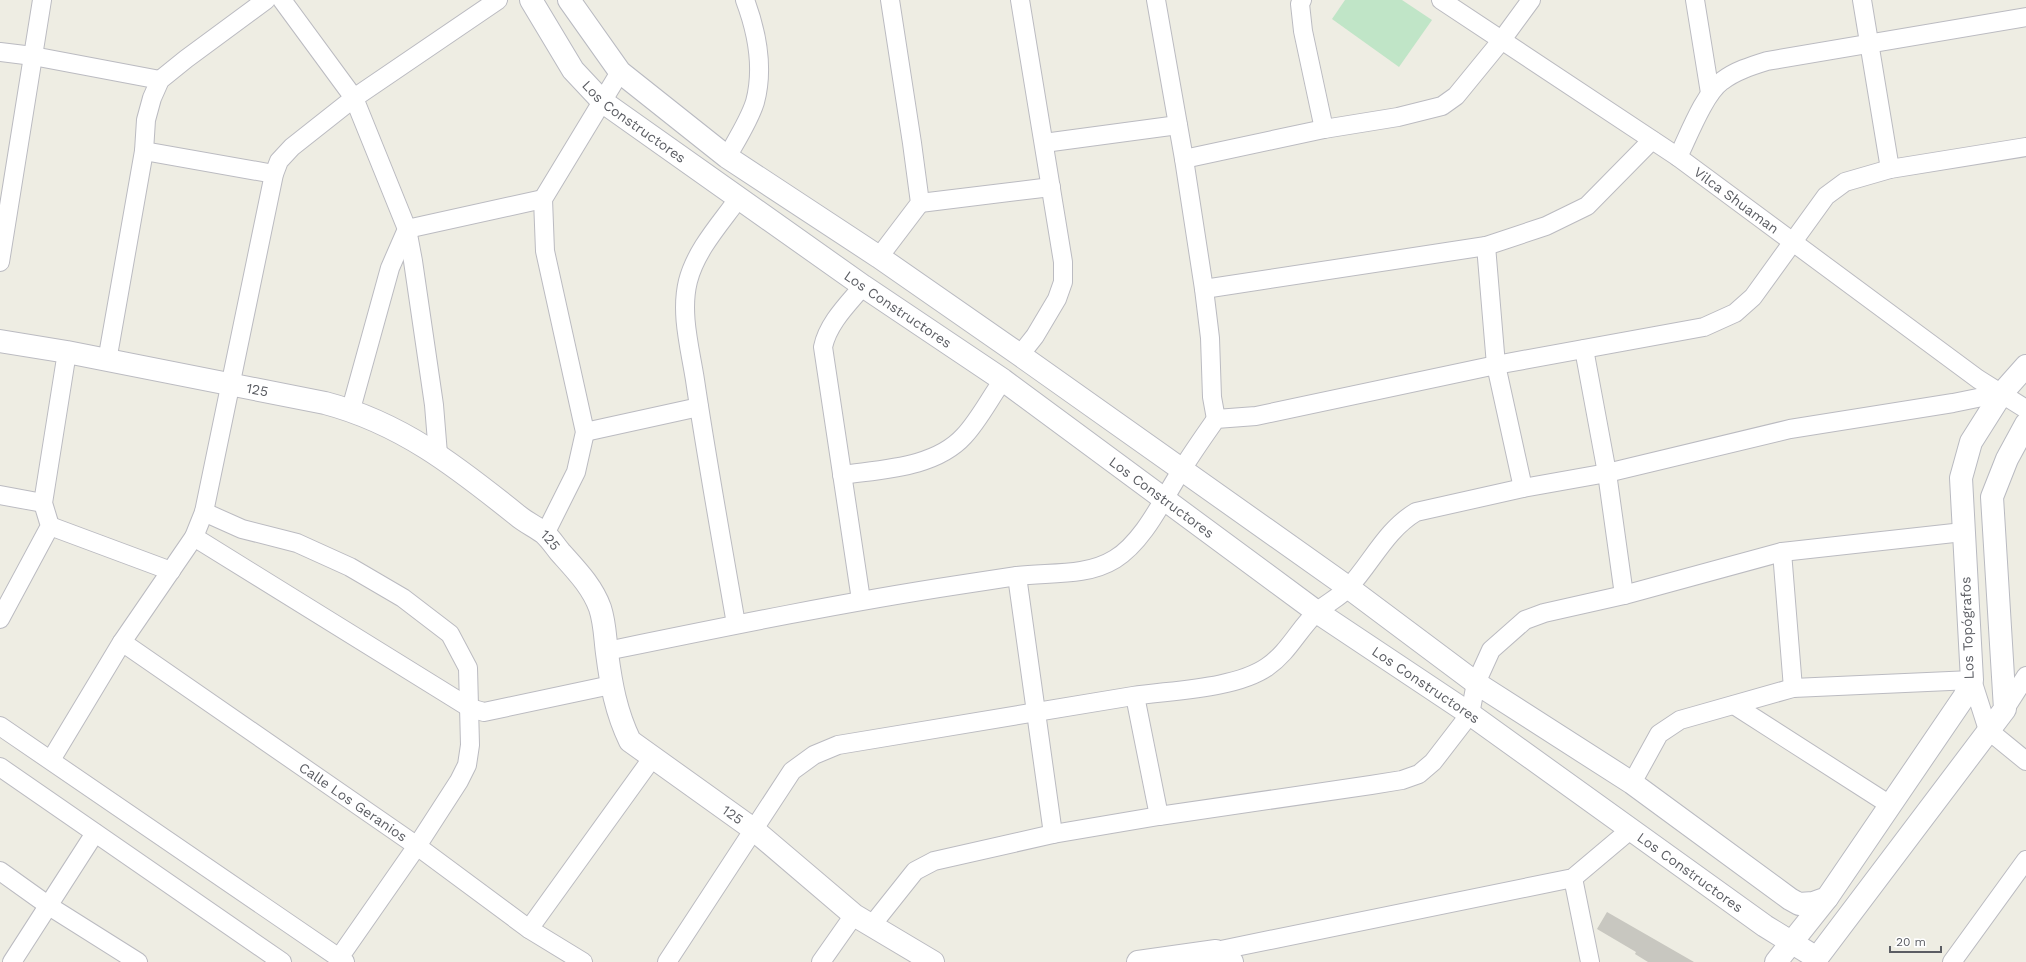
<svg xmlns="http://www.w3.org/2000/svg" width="2026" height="962" viewBox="0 0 2026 962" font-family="'Work Sans',sans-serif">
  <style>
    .green { fill: #c0e5c7 }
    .building { fill: #c8c7c0 }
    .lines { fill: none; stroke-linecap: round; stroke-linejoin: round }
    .minor-casing { stroke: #bbbbc1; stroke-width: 20 }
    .tertiary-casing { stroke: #bbbbc1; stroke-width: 24 }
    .secondary-casing { stroke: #b9bac1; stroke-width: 24 }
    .minor { stroke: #fff; stroke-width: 18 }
    .tertiary { stroke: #fff; stroke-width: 22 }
    .secondary { stroke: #fff; stroke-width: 22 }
    .labels { text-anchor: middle; stroke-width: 3; stroke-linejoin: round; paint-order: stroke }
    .street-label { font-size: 14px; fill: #5b5d63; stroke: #fff }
  </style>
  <rect width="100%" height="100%" fill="#eeede3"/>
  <!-- green -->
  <path class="green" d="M1345,0H1402L1432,20L1399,67L1332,19Z"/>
  <!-- building -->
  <path class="building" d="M1607,912L1654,939L1694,962H1648L1635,954L1636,952L1597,929Z"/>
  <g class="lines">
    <!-- minor casing -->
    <g class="minor-casing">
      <g id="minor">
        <path d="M282,0L354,98L407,229L413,261L434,405L438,454"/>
        <path d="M1020,0L1063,262V282L1057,299L1035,336L1020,355"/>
        <path d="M1156,0L1184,159L1204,289L1210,338L1212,397L1216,419"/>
        <path d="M1302,0L1300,4L1303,31L1324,129"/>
        <path id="s1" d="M1441,0L1678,157L1978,379L2026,409"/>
        <path d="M1695,0L1710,93"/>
        <path d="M1862,0L1890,169"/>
        <path d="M0,52L33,56L160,80"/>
        <path d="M1044,143L1178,125"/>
        <path d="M144,151L274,174"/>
        <path d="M727,157C737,139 749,121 755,102C764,68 757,32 745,0"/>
        <path d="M1678,157C1688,137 1704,94 1722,81C1735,71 1751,66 1767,61L2026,17"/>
        <path d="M1184,159L1324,129L1398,117L1442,106L1456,96L1501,41L1531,0"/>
        <path d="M920,203L1051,187"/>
        <path d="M407,229L543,199"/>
        <path d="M1486,246L1496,365L1523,488"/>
        <path d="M879,257L920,203L912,143L890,0"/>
        <path d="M0,262L42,0"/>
        <path d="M1204,289L1486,246L1546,226L1587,206L1652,140"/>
        <path d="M1584,349L1607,473L1624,595"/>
        <path d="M107,361L144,151L146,120L152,98L160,80L186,59L266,0"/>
        <path d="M351,409L390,268L407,229"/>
        <path d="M585,432L699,407"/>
        <path d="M842,475C882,469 935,468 964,436C979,420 990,398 1003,380"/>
        <path d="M0,495L43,503"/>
        <path d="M204,512L242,529L297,543L350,567L403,598L450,634L468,668L470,745L467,765L459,781L417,846L339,958V962"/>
        <path d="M50,526L171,571"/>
        <path d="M545,534L576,472L585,432L545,251L543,199L620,72"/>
        <path d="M194,537L470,708L484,712L611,685"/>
        <path d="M1782,552L1793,688"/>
        <path d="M1017,576L1053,834"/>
        <path d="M861,600L823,347C828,323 848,304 863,286"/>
        <path d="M0,619L50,526L43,503L67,352"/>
        <path d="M736,624C722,543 707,461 695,380C690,348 680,313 688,281C696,250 720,224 738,199"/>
        <path id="s2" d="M122,642L417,846L529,929L583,962"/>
        <path d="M607,651C724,627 840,603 958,585C978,582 997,579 1017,576C1049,572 1086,577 1115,559C1144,541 1163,499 1181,471C1192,453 1204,436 1216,419L1256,416L1496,365L1704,327L1735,313L1753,297L1826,196L1845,182L1890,169L2026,147"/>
        <path d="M1135,696L1159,816"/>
        <path d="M1734,705L1890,805"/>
        <path d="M2005,709L2026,676"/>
        <path d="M0,726L345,962"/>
        <path d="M51,760L122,642L194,537L204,512L274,174L279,161L292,147L354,98L498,0"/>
        <path d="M0,767L282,962"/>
        <path d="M1632,783L1659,734L1680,720L1793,688L1972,680L1988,730L2026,761"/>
        <path d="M0,871L49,906L138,962"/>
        <path d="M1573,878L1590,962"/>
        <path d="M872,925L915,871L934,861L1053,834L1159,816L1371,785L1402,780L1419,774L1433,762L1470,714L1476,683L1491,650L1525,620L1544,613L1624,595L1782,552L1963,532"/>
        <path d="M529,929L653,757"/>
        <path d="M1216,951L1573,878L1630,830"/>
        <path d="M12,962L95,833"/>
        <path d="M667,962L792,771L814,755L838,745C937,729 1035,712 1133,696C1172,690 1235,689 1267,667C1289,652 1299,628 1318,611C1327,603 1340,597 1349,587C1372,562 1386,530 1416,512L1523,488L1607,473L1790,429L1953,403L2002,393"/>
        <path d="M821,962L854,915"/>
        <path d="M1952,962L2026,860"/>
      </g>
    </g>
    <!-- tertiary casing -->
    <g class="tertiary-casing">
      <g id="tertiary">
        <path id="s3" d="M0,341L67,352L325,403C401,423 456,466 517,515C525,522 536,527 544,533C550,538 555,546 560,552C576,570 592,586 600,608C605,623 605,638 607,653C611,684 616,712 630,741L753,829L854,915L933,962"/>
        <path d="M1138,962L1216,951L1232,962"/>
        <path d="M1776,962L1827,898"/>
      </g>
    </g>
    <!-- secondary casing -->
    <g class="secondary-casing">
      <g id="secondary">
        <path id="s4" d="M531,0L573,70L603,102L863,286L1003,380L1317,612L1470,714L1765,926L1817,958L2005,709L1992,497L2007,459L2026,424"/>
        <path d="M569,0L620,72L727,157L879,257L1020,355L1349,588L1476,683L1632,783L1790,899L1799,904L1813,903L1827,898L1964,697L1972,680L1961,478L1971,442L2002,393L2026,366"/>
      </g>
    </g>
    <!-- minor -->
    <use href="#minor" class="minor"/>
    <!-- tertiary -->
    <use href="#tertiary" class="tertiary"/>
    <!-- secondary -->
    <use href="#secondary" class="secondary"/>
  </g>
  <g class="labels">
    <!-- street labels -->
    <g class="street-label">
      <text dy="5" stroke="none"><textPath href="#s4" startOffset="162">Los Constructores</textPath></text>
      <text dy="5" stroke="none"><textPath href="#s1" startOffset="357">Vilca Shuaman</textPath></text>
      <text dy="5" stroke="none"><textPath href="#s4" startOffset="486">Los Constructores</textPath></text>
      <text dy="5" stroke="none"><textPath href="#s3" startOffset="262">125</textPath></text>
      <text dy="5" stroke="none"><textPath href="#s4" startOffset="810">Los Constructores</textPath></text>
      <text dy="5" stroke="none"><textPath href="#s3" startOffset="597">125</textPath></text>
      <text transform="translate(1967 628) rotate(-92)" y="5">Los Topógrafos</text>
      <text dy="5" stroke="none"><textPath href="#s4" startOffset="1134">Los Constructores</textPath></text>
      <text dy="5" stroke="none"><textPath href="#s2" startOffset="281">Calle Los Geranios</textPath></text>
      <text dy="5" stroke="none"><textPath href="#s3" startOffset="945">125</textPath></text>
      <text dy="5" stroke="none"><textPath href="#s4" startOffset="1458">Los Constructores</textPath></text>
    </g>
  </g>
  <!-- scale -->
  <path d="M1890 946v6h51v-6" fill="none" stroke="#5b5d63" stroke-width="2"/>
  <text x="1896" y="946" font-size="12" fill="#5b5d63" stroke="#ffffff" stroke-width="3" paint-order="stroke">20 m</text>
</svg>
